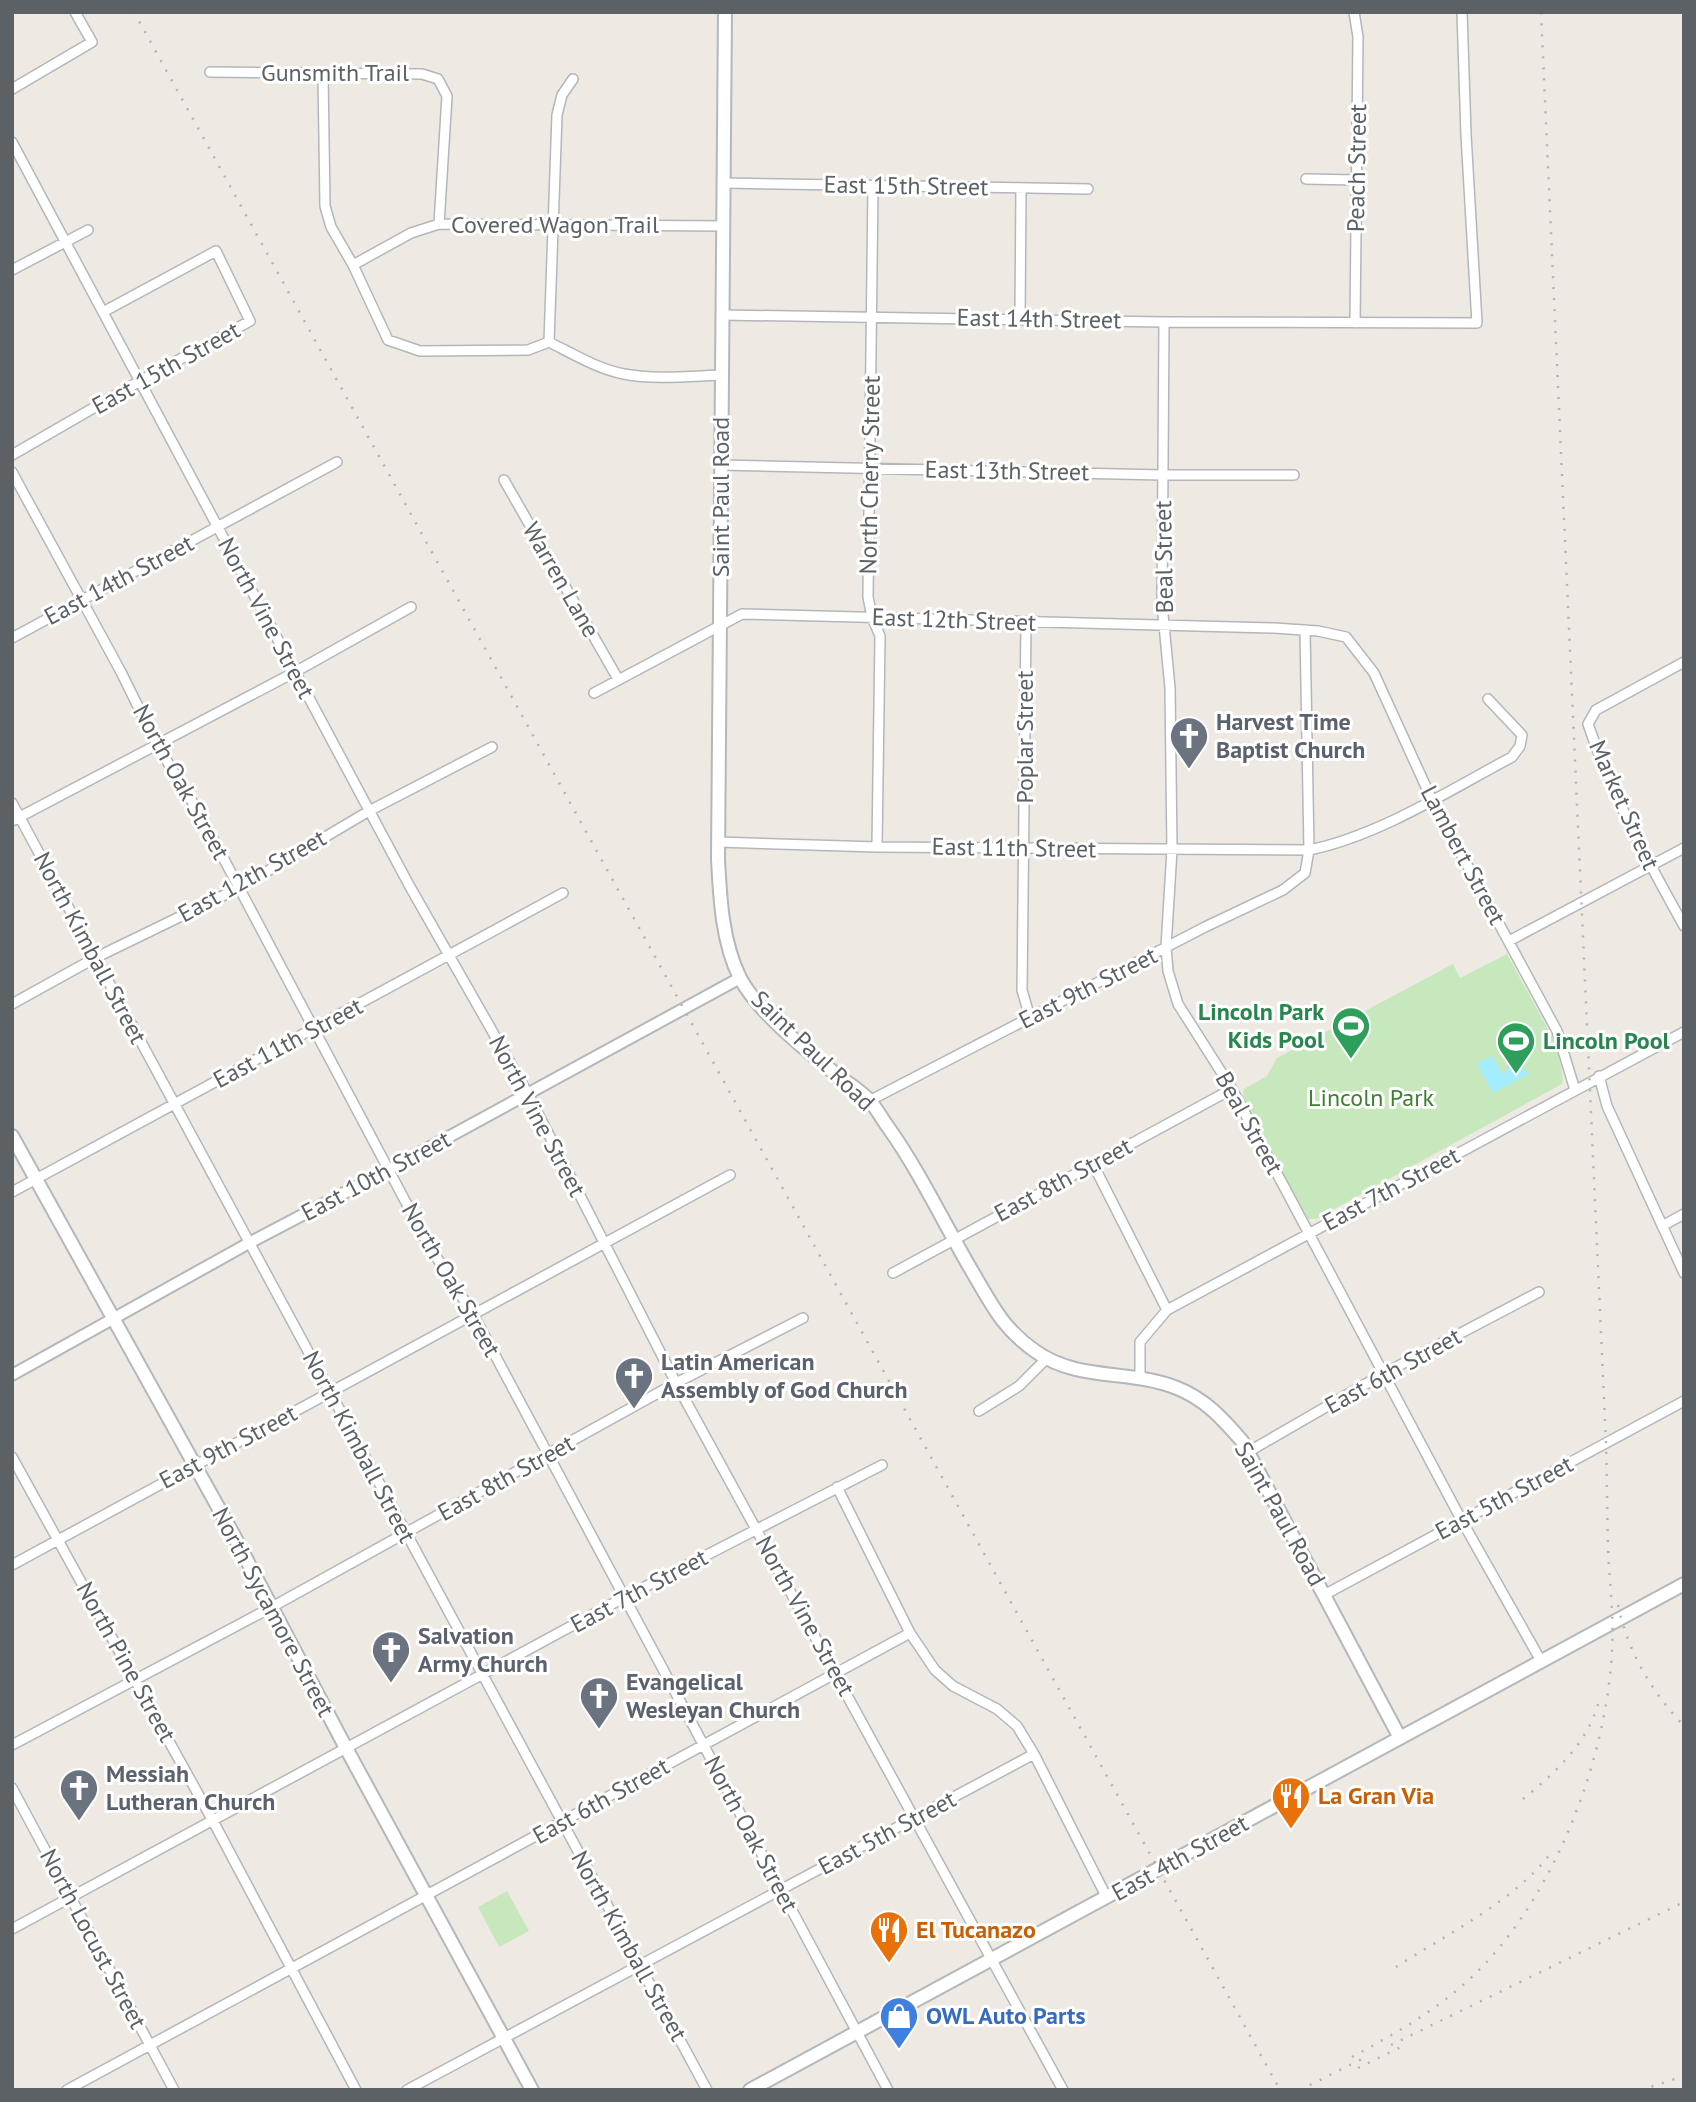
<svg xmlns="http://www.w3.org/2000/svg" width="1696" height="2102" viewBox="0 0 1696 2102" font-family="'PT Sans',sans-serif">
  <style>
    .green { fill: #c7e8bd }
    .water { fill: #a2edff }
    .lines { fill: none; stroke-linecap: round; stroke-linejoin: round }
    .minor-casing { stroke: #b3b7bb; stroke-width: 12 }
    .tertiary-casing { stroke: #b3b7bb; stroke-width: 14 }
    .secondary-casing { stroke: #b2b8bb; stroke-width: 16 }
    .minor { stroke: #fff; stroke-width: 9 }
    .tertiary { stroke: #fff; stroke-width: 10 }
    .secondary { stroke: #fff; stroke-width: 12 }
    .rail { stroke: #b2b3b4; stroke-width: 2.5; stroke-dasharray: 2 9; stroke-linecap: butt }
    .labels { text-anchor: middle; stroke-width: 6; stroke-linejoin: round; paint-order: stroke }
    .street-label { font-size: 24px; fill: #5b6164; stroke: #fff }
    .worship-label { font-size: 24px; font-weight: bold; fill: #5b616d; stroke: #fff; text-anchor: start }
    .leisure-label { font-size: 24px; font-weight: bold; fill: #27864d; stroke: #fff; text-anchor: end }
    .park-label { font-size: 24px; fill: #3e802f; stroke: #fff }
    .food-label { font-size: 24px; font-weight: bold; fill: #c56008; stroke: #fff; text-anchor: start }
    .shop-label { font-size: 24px; font-weight: bold; fill: #366cbe; stroke: #fff; text-anchor: start }
  </style>
  <rect width="100%" height="100%" fill="#eee9e2"/>
  <!-- green -->
  <path class="green" d="M1507,954L1557,1046L1563,1079L1562,1084L1316,1219H1308L1242,1098L1244,1089L1267,1076L1277,1058L1453,964L1460,978Z
    M507,1891L529,1931L499,1947L478,1907Z"/>
  <!-- water -->
  <path class="water" d="M1492,1056L1503,1075L1514,1059L1529,1074L1493,1093L1477,1064Z"/>
  <g class="lines">
    <!-- minor casing -->
    <g class="minor-casing">
      <path id="minor" d="M1354,12L1358,37L1355,323
        M210,72L422,74L438,79L447,96L439,224
        M323,73L325,206L331,227L353,265L388,340L420,351L528,350L549,342
        M12,89L92,42L75,12
        M12,142L409,885L528,1094L676,1383L1063,2090
        M1306,179L1357,180
        M724,183L1088,189
        M873,186L868,597L872,617L880,636L877,847
        M353,265L411,233L439,224L724,226
        M12,270L88,230
        M723,315L1164,322L1477,323L1466,135L1462,12
        M1020,318L1021,188
        M1164,322L1162,604L1170,688L1172,850L1166,947L1168,971L1178,1004L1232,1089L1462,1521L1541,1661
        M549,342L557,115L562,95L573,79
        M549,342C573,354 598,369 624,374C654,380 692,376 722,375
        M12,455L140,381L250,321L216,251L103,312
        M721,465L1163,475H1294
        M12,472L121,672L157,745L201,816L428,1244L473,1314L888,2090
        M504,480L618,679
        M1026,622L1022,990L1030,1018
        M12,638L337,462
        M1684,662L1596,710L1588,724C1612,795 1647,860 1684,926
        M594,693L742,614L1274,628L1318,631L1346,637L1374,673L1432,800L1557,1031L1575,1090
        M12,803L707,2090
        M12,821L295,672L411,607
        M718,842L877,847L1309,850C1378,836 1450,790 1512,757L1520,746L1522,735L1488,699
        M1509,941L1684,848
        M12,1004L95,958L239,888L369,811L492,747
        M1599,1076L1607,1106L1684,1273
        M869,1101L1205,927L1283,890L1305,873L1309,850L1305,630
        M1093,1164L1167,1310
        M12,1192L563,893
        M1662,1226L1684,1214
        M893,1273L1232,1089
        M1140,1378V1342L1167,1310L1684,1032
        M979,1411L1019,1386L1047,1358
        M1248,1452L1383,1374L1539,1292
        M12,1457L213,1821L356,2090
        M837,1487L910,1633L935,1670L953,1686L997,1709L1017,1726L1034,1754L1107,1898
        M12,1565L730,1175
        M1324,1595L1684,1401
        M12,1745L272,1607L676,1383L803,1318
        M12,1788L174,2090
        M12,1929L625,1597L882,1465
        M67,2090L910,1633
        M407,2090L1034,1754"/>
    </g>
    <!-- tertiary casing -->
    <g class="tertiary-casing">
      <path id="tertiary" d="M12,1375L249,1243L388,1170L740,978"/>
    </g>
    <!-- secondary casing -->
    <g class="secondary-casing">
      <path id="secondary" d="M725,12L718,859C720,898 722,942 740,978C758,1012 807,1051 837,1075C848,1083 861,1091 870,1101C877,1109 882,1119 888,1127C922,1175 946,1228 976,1278C994,1309 1005,1330 1035,1351C1078,1382 1131,1369 1177,1388C1205,1399 1223,1419 1242,1441L1400,1738
        M12,1136L233,1534L346,1748L532,2090
        M750,2090L1684,1584"/>
    </g>
    <!-- minor -->
    <use href="#minor" class="minor"/>
    <!-- tertiary -->
    <use href="#tertiary" class="tertiary"/>
    <!-- secondary -->
    <use href="#secondary" class="secondary"/>
    <!-- rail -->
    <path class="rail" d="M134,12L1280,2090
      M1618,1605C1628,1652 1651,1691 1684,1726
      M1523,1799C1556,1772 1588,1743 1599,1701
      M1396,1967C1444,1936 1516,1900 1550,1854
      M1391,2045L1684,1902
      M1352,2057C1391,2036 1430,2014 1463,1985C1547,1912 1602,1774 1611,1665C1615,1626 1610,1588 1608,1549C1607,1514 1607,1478 1606,1443L1541,12
      M1358,2068L1405,2045
      M1300,2090L1366,2057
      M1641,2090L1684,2076"/>
  </g>
  <!-- icons -->
  <defs>
    <g id="church-pin" transform="scale(2.0125)"><path d="M0 17L-7.5 6A9.5 9.5 0 1 1 7.5 6Z" fill="#6b7280" stroke="#fff"/><path d="M-1.2-6h2.4v3.5h3.3v2.4h-3.3V6h-2.4V-.1h-3.3v-2.4h3.3Z" fill="#fff"/></g>
    <g id="stadium-pin" transform="scale(2.0125)"><path d="M0 17L-7.5 6A9.5 9.5 0 1 1 7.5 6Z" fill="#2e9e5b" stroke="#fff"/><path d="M0-5a6.5 5 0 1 0 0 10a6.5 5 0 1 0 0-10ZM-3.5-1.8h7v3.6h-7Z" fill="#fff"/></g>
    <g id="restaurant-pin" transform="scale(2.0125)"><path d="M0 17L-7.5 6A9.5 9.5 0 1 1 7.5 6Z" fill="#e8710a" stroke="#fff"/><path d="M-5-6h1v4h1v-4h1v4h1v-4h1v5L-1.5 .5V6h-2V.5L-5-1ZM5-6V6H3V1.5H1.5Q1.5-4 5-6Z" fill="#fff"/></g>
    <g id="shop-pin" transform="scale(2.0125)"><path d="M0 17L-7.5 6A9.5 9.5 0 1 1 7.5 6Z" fill="#3f7fe0" stroke="#fff"/><path d="M-5-2.5h2.3a2.7 3.5 0 0 1 5.4 0H5L5.5 6h-11ZM-1.5-2.5h3a1.5 2.3 0 0 0-3 0Z" fill="#fff"/></g>
  </defs>
  <g fill-rule="evenodd">
    <use href="#church-pin" x="1189" y="736"/>
    <use href="#stadium-pin" x="1351" y="1026"/>
    <use href="#stadium-pin" x="1516" y="1041"/>
    <use href="#church-pin" x="634" y="1376"/>
    <use href="#church-pin" x="391" y="1650"/>
    <use href="#church-pin" x="599" y="1696"/>
    <use href="#church-pin" x="79" y="1788"/>
    <use href="#restaurant-pin" x="1291" y="1796"/>
    <use href="#restaurant-pin" x="889" y="1930"/>
    <use href="#shop-pin" x="899" y="2016"/>
  </g>
  <g class="labels">
    <!-- street labels -->
    <g class="street-label">
      <text x="335" y="81">Gunsmith Trail</text>
      <text transform="translate(1357 168) rotate(-89)" y="8">Peach Street</text>
      <text transform="translate(906 186) rotate(1)" y="8">East 15th Street</text>
      <text x="555" y="233">Covered Wagon Trail</text>
      <text transform="translate(1039 319) rotate(1)" y="8">East 14th Street</text>
      <text transform="translate(166 368) rotate(-29)" y="8">East 15th Street</text>
      <text transform="translate(1007 471) rotate(1)" y="8">East 13th Street</text>
      <text transform="translate(870 475) rotate(-89)" y="8">North Cherry Street</text>
      <text transform="translate(721 497) rotate(-90)" y="8">Saint Paul Road</text>
      <text transform="translate(1164 557) rotate(-91)" y="8">Beal Street</text>
      <text transform="translate(119 580) rotate(-28)" y="8">East 14th Street</text>
      <text transform="translate(561 580) rotate(60)" y="8">Warren Lane</text>
      <text transform="translate(266 618) rotate(62)" y="8">North Vine Street</text>
      <text transform="translate(954 620) rotate(2)" y="8">East 12th Street</text>
      <text transform="translate(1025 737) rotate(-90)" y="8">Poplar Street</text>
      <text transform="translate(181 782) rotate(61)" y="8">North Oak Street</text>
      <text transform="translate(1624 805) rotate(66)" y="8">Market Street</text>
      <text transform="translate(1014 848) rotate(1)" y="8">East 11th Street</text>
      <text transform="translate(1463 855) rotate(62)" y="8">Lambert Street</text>
      <text transform="translate(252 876) rotate(-29)" y="8">East 12th Street</text>
      <text transform="translate(90 948) rotate(62)" y="8">North Kimball Street</text>
      <text transform="translate(1088 988) rotate(-27)" y="8">East 9th Street</text>
      <text transform="translate(288 1043) rotate(-28)" y="8">East 11th Street</text>
      <text transform="translate(813 1051) rotate(44)" y="8">Saint Paul Road</text>
      <text transform="translate(537 1116) rotate(62)" y="8">North Vine Street</text>
      <text transform="translate(1249 1123) rotate(61)" y="8">Beal Street</text>
      <text transform="translate(376 1176) rotate(-28)" y="8">East 10th Street</text>
      <text transform="translate(1063 1180) rotate(-28)" y="8">East 8th Street</text>
      <text transform="translate(1391 1189) rotate(-28)" y="8">East 7th Street</text>
      <text transform="translate(451 1280) rotate(60)" y="8">North Oak Street</text>
      <text transform="translate(1393 1371) rotate(-29)" y="8">East 6th Street</text>
      <text transform="translate(228 1447) rotate(-28)" y="8">East 9th Street</text>
      <text transform="translate(359 1447) rotate(62)" y="8">North Kimball Street</text>
      <text transform="translate(506 1478) rotate(-29)" y="8">East 8th Street</text>
      <text transform="translate(1504 1498) rotate(-28)" y="8">East 5th Street</text>
      <text transform="translate(1280 1514) rotate(61)" y="8">Saint Paul Road</text>
      <text transform="translate(639 1591) rotate(-28)" y="8">East 7th Street</text>
      <text transform="translate(273 1612) rotate(62)" y="8">North Sycamore Street</text>
      <text transform="translate(805 1616) rotate(61)" y="8">North Vine Street</text>
      <text transform="translate(126 1662) rotate(61)" y="8">North Pine Street</text>
      <text transform="translate(601 1801) rotate(-29)" y="8">East 6th Street</text>
      <text transform="translate(887 1833) rotate(-28)" y="8">East 5th Street</text>
      <text transform="translate(751 1834) rotate(62)" y="8">North Oak Street</text>
      <text transform="translate(1180 1858) rotate(-29)" y="8">East 4th Street</text>
      <text transform="translate(93 1939) rotate(62)" y="8">North Locust Street</text>
      <text transform="translate(629 1946) rotate(61)" y="8">North Kimball Street</text>
    </g>
    <!-- worship labels -->
    <g class="worship-label">
      <text x="1216" y="730">Harvest Time<tspan x="1216" dy="28">Baptist Church</tspan></text>
      <text x="661" y="1370">Latin American<tspan x="661" dy="28">Assembly of God Church</tspan></text>
      <text x="418" y="1644">Salvation<tspan x="418" dy="28">Army Church</tspan></text>
      <text x="626" y="1690">Evangelical<tspan x="626" dy="28">Wesleyan Church</tspan></text>
      <text x="106" y="1782">Messiah<tspan x="106" dy="28">Lutheran Church</tspan></text>
    </g>
    <!-- leisure labels -->
    <g class="leisure-label">
      <text x="1324" y="1020">Lincoln Park<tspan x="1324" dy="28">Kids Pool</tspan></text>
      <text x="1543" y="1049" text-anchor="start">Lincoln Pool</text>
    </g>
    <!-- park labels -->
    <g class="park-label">
      <text x="1371" y="1106">Lincoln Park</text>
    </g>
    <!-- food labels -->
    <g class="food-label">
      <text x="1318" y="1804">La Gran Via</text>
      <text x="916" y="1938">El Tucanazo</text>
    </g>
    <!-- shop labels -->
    <g class="shop-label">
      <text x="926" y="2024">OWL Auto Parts</text>
    </g>
  </g>
  <!-- border -->
  <rect width="1696" height="2102" fill="none" stroke="#5b6164" stroke-width="28"/>
</svg>
